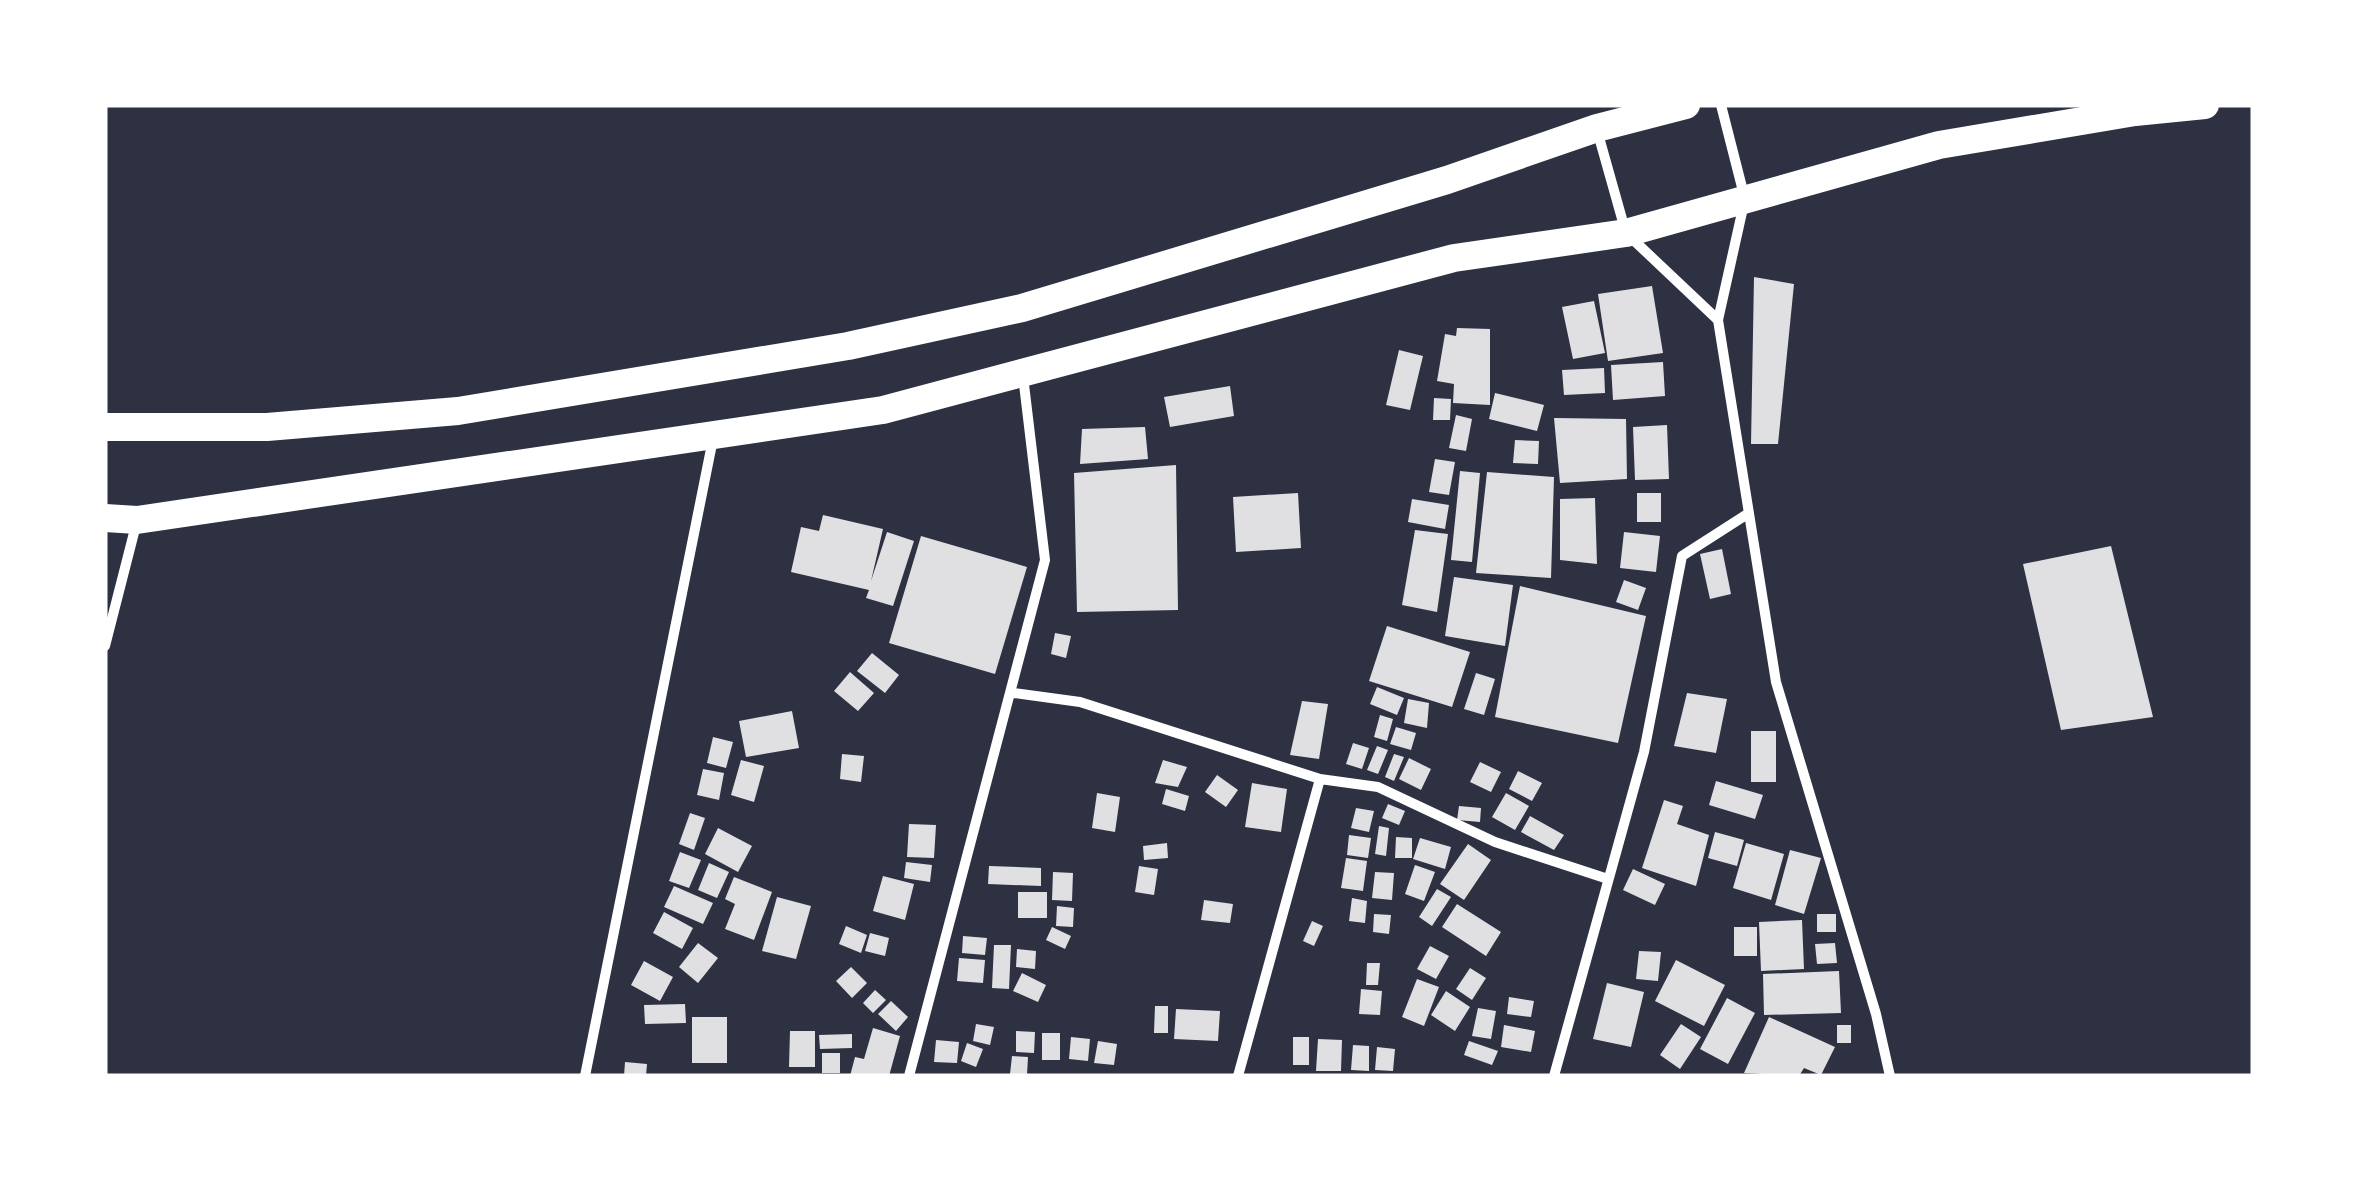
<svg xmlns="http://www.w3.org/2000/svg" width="2358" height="1181" viewBox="0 0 2358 1181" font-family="Merriweather,serif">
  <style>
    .building { fill: #e0e0e3 }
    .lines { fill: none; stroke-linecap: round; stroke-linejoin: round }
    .minor { stroke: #fff; stroke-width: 10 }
    .trunk { stroke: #fff; stroke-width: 28 }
  </style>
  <rect width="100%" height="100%" fill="#2d3142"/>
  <!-- building -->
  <path class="building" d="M1754,277L1794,284L1778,444H1751Z
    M1652,286L1663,353L1608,361L1598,294Z
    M1594,301L1605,353L1573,359L1562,307Z
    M1457,328L1490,329V405L1453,403L1454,384L1437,381L1445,334L1456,336Z
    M1399,350L1423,356L1410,410L1386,405Z
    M1663,362L1665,396L1613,400L1611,365Z
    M1604,368L1605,393L1564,395L1562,370Z
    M1230,386L1234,416L1170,427L1164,397Z
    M1495,393L1544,405L1537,431L1489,419Z
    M1434,398L1451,399L1450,420H1433Z
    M1456,415L1472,419L1466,451L1449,448Z
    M1554,418L1626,419L1627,479L1560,483Z
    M1667,425L1669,479L1635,480L1633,427Z
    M1145,427L1148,459L1080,464L1082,429Z
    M1515,440L1539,441L1538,464L1513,463Z
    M1435,459L1455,462L1449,495L1429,492Z
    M1176,465L1178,610L1077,612L1074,473Z
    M1460,471L1480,473L1472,562L1451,560Z
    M1487,472L1554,477L1551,578L1476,573Z
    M1298,493L1301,548L1236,552L1233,497Z
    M1637,493H1661V522H1637Z
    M1595,498L1597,564L1560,560V499Z
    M1412,499L1449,505L1445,529L1408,522Z
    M823,515L883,529L871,581L887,532L914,541L893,606L866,598L869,590L791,572L801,527L819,531Z
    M1415,530L1448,534L1437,612L1402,605Z
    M1624,532L1660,536L1656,572L1620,568Z
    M921,536L1027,567L995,674L889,643Z
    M2111,546L2153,717L2061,730L2023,564Z
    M1722,549L1731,594L1710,599L1700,554Z
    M1454,577L1513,585L1505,646L1445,636Z
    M1624,580L1646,588L1638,610L1616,602Z
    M1520,586L1646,616L1618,743L1495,717Z
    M1387,626L1470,652L1452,707L1369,681Z
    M1055,633L1071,636L1066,658L1051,654Z
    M872,653L899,675L885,693L857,671Z
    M850,672L874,693L858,711L834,691Z
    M1476,673L1495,679L1484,715L1464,709Z
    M1377,687L1404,698L1397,715L1370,704Z
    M1687,693L1727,699L1716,753L1674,746Z
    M1408,699L1429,703L1427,728L1404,723Z
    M1302,701L1328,704L1319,759L1290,755Z
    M792,711L799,748L746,757L739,721Z
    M1380,715L1393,719L1387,741L1374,737Z
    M1396,727L1416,733L1411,750L1390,744Z
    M1751,731H1776V782H1751Z
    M713,737L733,742L726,768L707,763Z
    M1353,743L1369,748L1362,769L1346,764Z
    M1377,746L1388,750L1378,774L1367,770Z
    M842,754L864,756L861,782L840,779Z
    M1394,754L1404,757L1394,781L1385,777Z
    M1409,758L1431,769L1421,790L1399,779Z
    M741,760L764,766L754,802L731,795Z
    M1163,760L1187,767L1178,787L1155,783Z
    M1480,762L1501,772L1491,792L1470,782Z
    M703,769L724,773L719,800L697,795Z
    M1518,771L1542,783L1532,801L1509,789Z
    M1217,775L1238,790L1226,807L1205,792Z
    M1716,781L1763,795L1755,819L1709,805Z
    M1252,783L1287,789L1281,832L1245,827Z
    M1166,789L1189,796L1185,811L1162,804Z
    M1097,793L1120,797L1115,832L1092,828Z
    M1506,793L1529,806L1515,830L1492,817Z
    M1664,800L1683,806L1677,824L1709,835L1696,886L1642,868Z
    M1388,804L1405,811L1399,825L1382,818Z
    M1459,806L1481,808L1480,822L1457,820Z
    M1356,808L1374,811L1369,832L1351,828Z
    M690,813L705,818L694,850L679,844Z
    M1530,816L1564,835L1554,850L1521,832Z
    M909,824L936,825L934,858L907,857Z
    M1379,826L1389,828L1386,856L1375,854Z
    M718,828L752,846L738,872L705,854Z
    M1715,832L1744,840L1737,866L1708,858Z
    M1349,835L1371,838L1368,858L1347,855Z
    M1396,837L1412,838V858H1395Z
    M1420,838L1451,847L1445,869L1413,859Z
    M1167,843L1168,858L1144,860L1143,846Z
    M1746,843L1784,854L1771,900L1733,888Z
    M1468,844L1491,860L1464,900L1440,884Z
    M1790,850L1821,858L1804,914L1775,905Z
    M680,852L701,860L689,888L669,881Z
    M1346,858L1367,861L1363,891L1341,888Z
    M906,862L932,865L930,882L904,878Z
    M709,863L729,872L717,898L698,890Z
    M1415,865L1435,872L1424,901L1405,894Z
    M989,866L1041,868V886L988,884Z
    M1139,866L1158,869L1154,895L1135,892Z
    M1633,869L1665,884L1655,905L1623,890Z
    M1053,872L1073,873L1072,901L1052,900Z
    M1375,872L1394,873L1392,900L1372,898Z
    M883,876L914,884L905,920L873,911Z
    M734,877L772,892L754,940L725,929L735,904L725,899Z
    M674,886L713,903L703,924L664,907Z
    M1437,889L1451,897L1432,926L1419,917Z
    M1018,892H1047V918H1018Z
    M777,897L811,906L796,959L762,951Z
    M1352,898L1367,901L1365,923L1349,921Z
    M1204,900L1233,904L1230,923L1201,920Z
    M1457,904L1501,932L1486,956L1442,927Z
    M1057,906L1074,908L1073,927L1056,926Z
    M664,912L693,928L682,949L653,933Z
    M1374,914L1391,915L1389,934L1373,932Z
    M1817,914H1836V932H1817Z
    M1802,920L1804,969L1761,971L1759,922Z
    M1312,921L1323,926L1314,946L1303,941Z
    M846,926L867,935L861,953L839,944Z
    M1052,927L1071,936L1065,949L1046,940Z
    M1734,927H1757V956H1734Z
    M870,933L889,938L885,956L865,951Z
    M963,936L987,938L985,955L962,953Z
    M698,943L718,958L698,983L679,967Z
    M1835,943L1837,963L1817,964L1815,944Z
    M994,945H1011L1009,989L992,988Z
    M1430,946L1449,956L1436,979L1417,969Z
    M1017,949L1036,951L1035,969L1016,967Z
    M1639,951L1661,952L1658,981L1636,979Z
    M959,958L985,960L983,983L957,981Z
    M1676,960L1725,985L1704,1026L1655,1001Z
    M644,961L673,977L660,1001L631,985Z
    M1367,963H1380L1378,985H1366Z
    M851,967L867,983L852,998L836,981Z
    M1470,968L1486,978L1472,1000L1456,989Z
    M1839,971L1841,1013L1764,1015L1763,974Z
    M1022,973L1046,985L1038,1002L1013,991Z
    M1417,979L1439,987L1424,1026L1402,1017Z
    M1607,983L1644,992L1631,1047L1593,1039Z
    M1361,989L1382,991L1380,1015L1359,1014Z
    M875,990L886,1000L873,1013L863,1003Z
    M1446,991L1470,1007L1455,1031L1431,1015Z
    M1509,997L1534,1001L1531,1017L1507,1014Z
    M1727,998L1755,1013L1728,1064L1700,1049Z
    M891,1001L908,1017L896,1031L878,1014Z
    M685,1004L686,1023L645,1024L644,1005Z
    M1155,1006H1168V1033H1154Z
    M1478,1008L1496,1011L1491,1039L1472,1036Z
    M1176,1009L1220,1011L1218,1041L1174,1039Z
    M692,1017H727V1063H692Z
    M1769,1017L1835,1047L1821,1075L1804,1068L1799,1076L1744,1073Z
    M976,1024L994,1027L990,1045L973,1041Z
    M1681,1024L1701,1037L1680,1069L1660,1055Z
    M1504,1025L1535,1031L1531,1052L1501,1047Z
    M1837,1025H1851V1043H1837Z
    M873,1028L900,1036L889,1076H850L855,1057L864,1059Z
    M790,1031H815V1067H789Z
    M1016,1031L1035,1032L1034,1053L1016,1052Z
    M1042,1033H1060V1060H1042Z
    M852,1034V1048L820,1049L819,1035Z
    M1071,1037L1090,1039L1088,1061L1069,1059Z
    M1293,1037H1309V1065H1293Z
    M1318,1039L1342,1040L1341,1071H1316Z
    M936,1040L959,1042L957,1063L934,1062Z
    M1098,1041L1117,1044L1114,1065L1094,1063Z
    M1469,1041L1498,1051L1492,1065L1464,1055Z
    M967,1043L983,1049L976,1067L961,1061Z
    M1353,1045L1369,1046V1071L1351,1070Z
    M1377,1047L1395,1049L1393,1071L1375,1070Z
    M822,1053H840V1073H822Z
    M1012,1056L1028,1057L1027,1075L1010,1074Z
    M625,1062L647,1064L646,1076H624Z"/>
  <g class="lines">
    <!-- minor -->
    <path class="minor" d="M1721,105L1745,199L1718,320L1776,682L1876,1014L1890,1076
      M1597,130L1626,233L1718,320
      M105,646L137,521
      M1014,693L1080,702L1320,779L1238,1076
      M1320,779L1378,787L1495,842L1608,879
      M585,1076L713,439
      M909,1076L1045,560L1023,376
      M1554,1076L1644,752L1682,556L1749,513"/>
    <!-- trunk -->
    <path class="trunk" d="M105,427H267L458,411L848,346L1022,308L1447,180L1597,128L1686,105
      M105,518L137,520L883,410L1454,258L1626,233L1939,145L2135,112L2205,105"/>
  </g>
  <!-- border -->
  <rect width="2358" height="1181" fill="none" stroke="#ffffff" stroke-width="215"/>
</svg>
